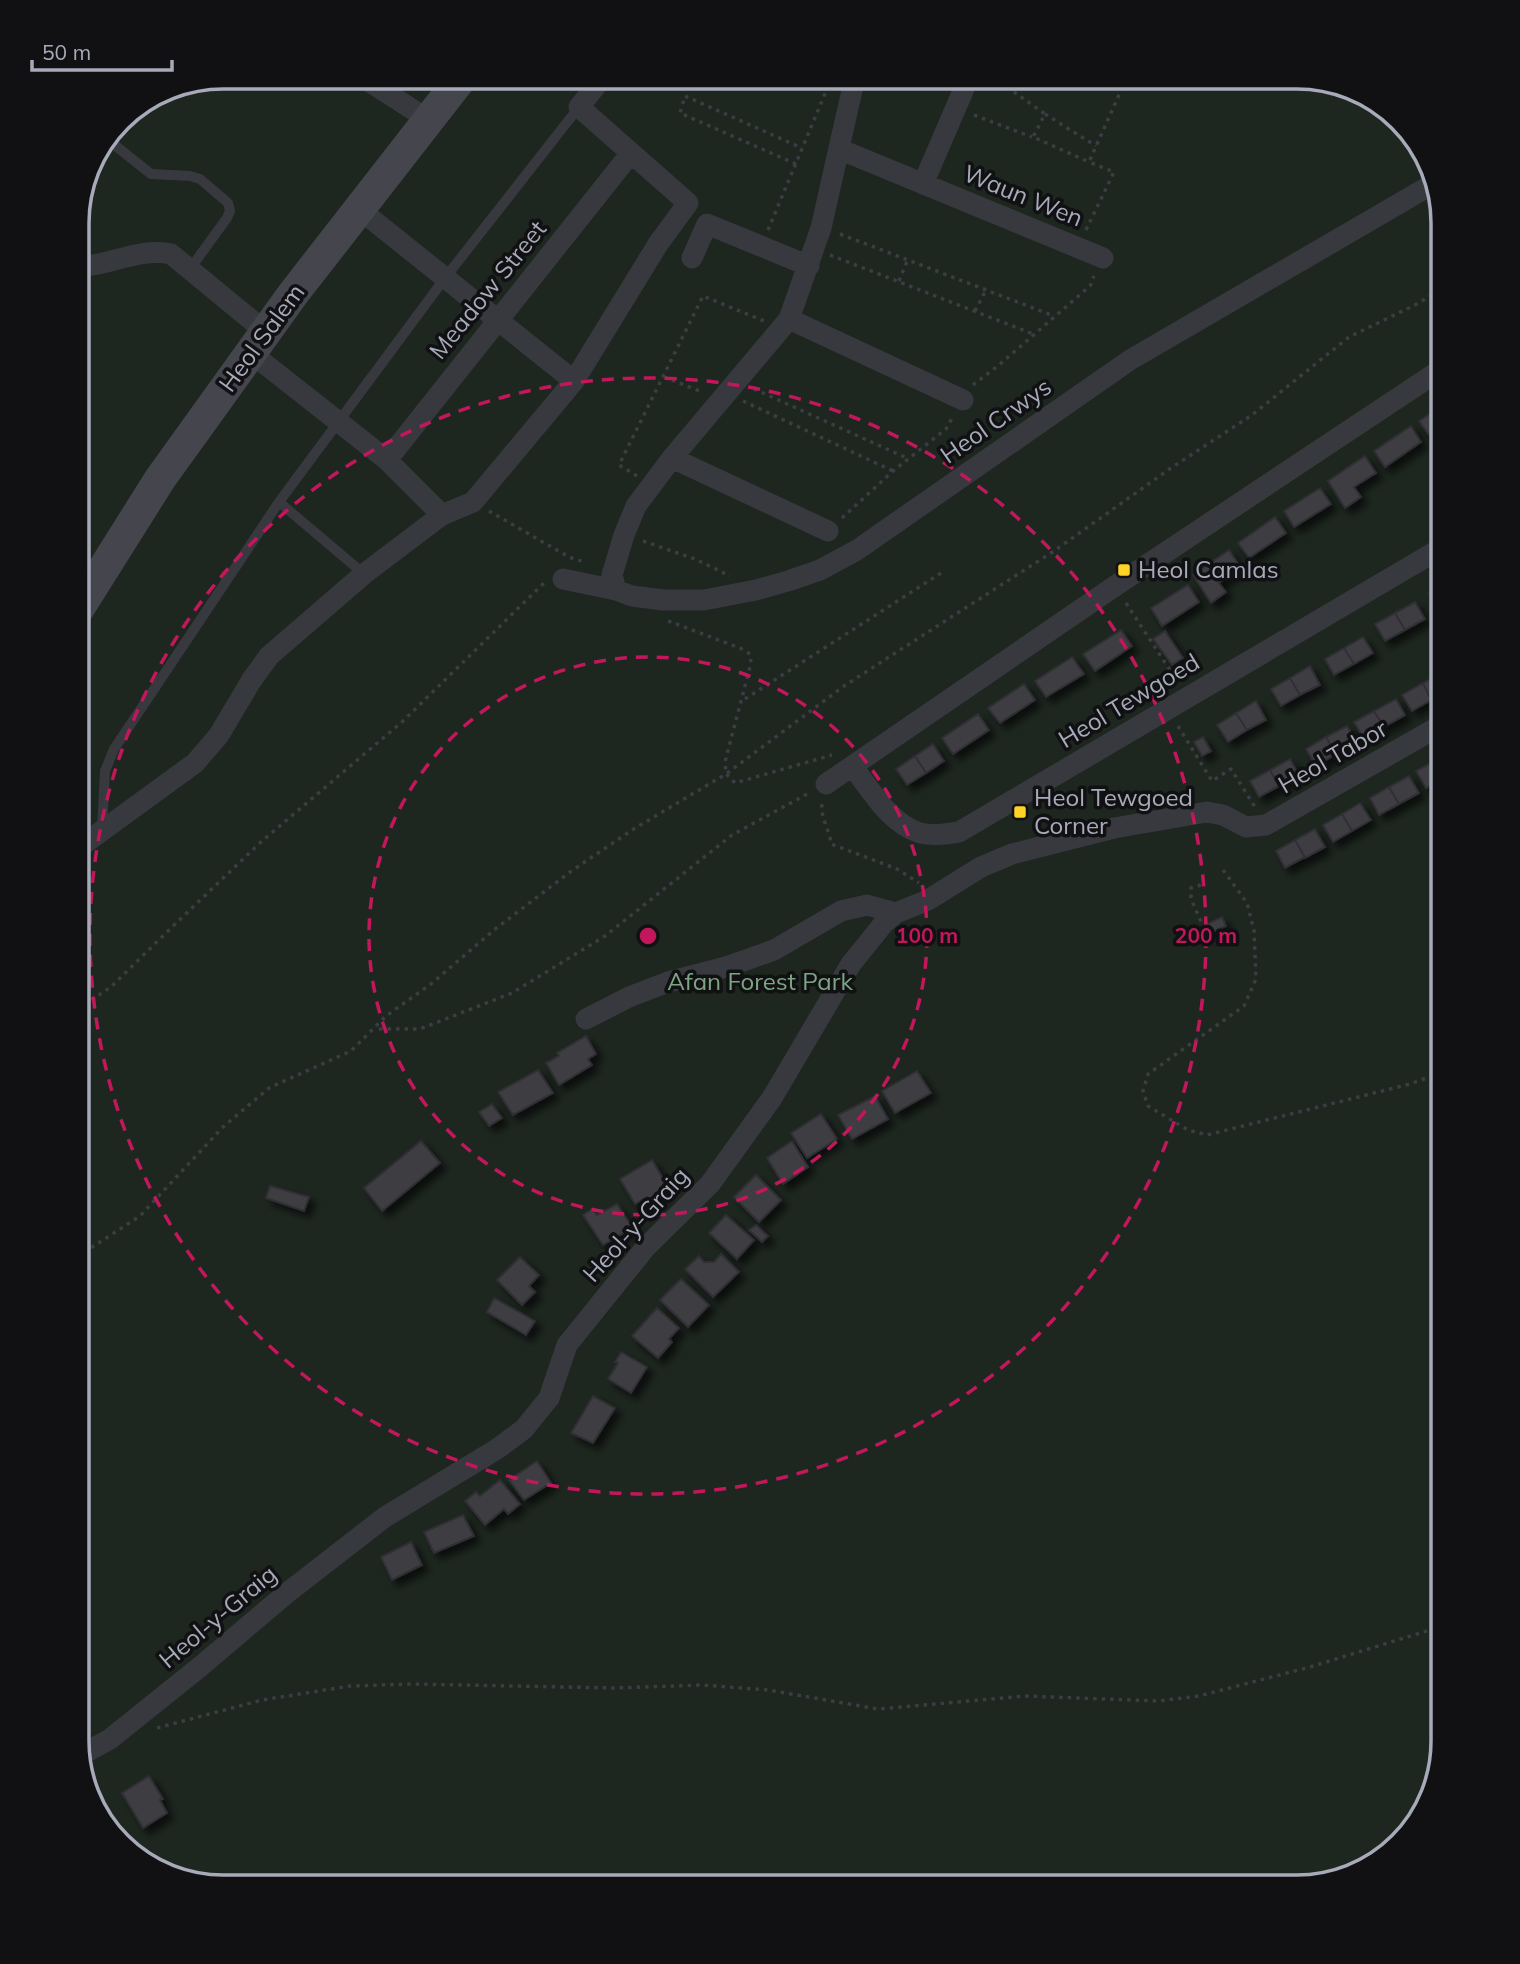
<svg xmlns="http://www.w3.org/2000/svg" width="1520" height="1964" viewBox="0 0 1520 1964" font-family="Mulish,sans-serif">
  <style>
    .green { fill: #1d261f }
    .building { fill: #3d3d43; stroke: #302f34; stroke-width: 2; filter: url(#shadow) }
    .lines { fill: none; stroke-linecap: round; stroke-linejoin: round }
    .path { stroke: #3c3d44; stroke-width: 3.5; stroke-dasharray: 3.5 5; stroke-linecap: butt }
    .lane { stroke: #38383f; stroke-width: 10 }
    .street { stroke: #38383f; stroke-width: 21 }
    .secondary { stroke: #44454d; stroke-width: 32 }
    .ring { fill: none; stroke: #c2185b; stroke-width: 3.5; stroke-dasharray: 12 9 }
    .poi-dot { fill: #ffd326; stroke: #111113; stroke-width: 2.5 }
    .labels { text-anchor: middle; stroke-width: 7; stroke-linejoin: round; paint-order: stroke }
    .street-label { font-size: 24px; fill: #a7aab9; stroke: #111113 }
    .poi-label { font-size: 24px; fill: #a7aab9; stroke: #111113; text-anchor: start }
    .park-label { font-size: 24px; fill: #7ca584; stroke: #111113 }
    .rim { fill: none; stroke: #a7aab9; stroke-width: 3.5 }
    .centre { fill: #c2185b; stroke: #111113; stroke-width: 3.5 }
    .ring-label { font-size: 21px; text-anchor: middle; font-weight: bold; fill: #c2185b; stroke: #111113; stroke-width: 7; stroke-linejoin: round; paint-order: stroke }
  </style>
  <defs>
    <filter id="shadow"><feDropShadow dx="6" dy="6" stdDeviation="3.5" flood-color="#0009"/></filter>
  </defs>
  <rect width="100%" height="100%" fill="#161618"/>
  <!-- green -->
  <path class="green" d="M223,77H1306L1370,97L1419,142L1443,223V1741L1424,1813L1378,1863L1297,1887H223L151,1868L101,1822L77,1741V213L92,158L127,114L168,88Z"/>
  <!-- building -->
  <path class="building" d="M1443,405V426L1429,435L1419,421Z
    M1411,426L1421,442L1385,467L1374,451Z
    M1365,456L1376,473L1354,487L1361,497L1345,508L1328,481Z
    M1320,488L1331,504L1294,527L1284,511Z
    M1275,517L1286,533L1249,558L1238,543Z
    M1229,550L1241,568L1219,583L1226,592L1211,603L1193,575Z
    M1188,585L1199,602L1162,626L1151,608Z
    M1443,586V609L1439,611L1429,594Z
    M1415,602L1425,619L1405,630L1395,613Z
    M1395,613L1405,630L1385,641L1375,624Z
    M1121,630L1132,646L1095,671L1083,654Z
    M1165,631L1183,658L1172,665L1153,639Z
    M1363,637L1373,653L1354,664L1344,648Z
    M1344,648L1354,664L1334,675L1325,659Z
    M1072,657L1084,674L1046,697L1035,681Z
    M1310,666L1320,685L1300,695L1290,678Z
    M1443,673V694L1431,700L1423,683Z
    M1290,678L1300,695L1281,706L1271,689Z
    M1423,683L1431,700L1412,711L1402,695Z
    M1024,684L1035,700L1000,723L988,708Z
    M1396,699L1405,715L1384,727L1374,711Z
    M1256,701L1266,720L1247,730L1236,713Z
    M1374,711L1384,727L1364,739L1354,722Z
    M1236,713L1247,730L1228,742L1217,725Z
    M978,714L989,730L953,754L942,738Z
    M1347,726L1357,742L1336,754L1326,737Z
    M1203,737L1211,751L1202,756L1194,742Z
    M1326,737L1336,754L1316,766L1306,749Z
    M933,744L944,761L926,773L915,756Z
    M915,756L926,773L907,785L896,769Z
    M1443,756V771L1437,760Z
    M1290,759L1299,775L1279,786L1270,770Z
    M1437,760L1443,771V779L1426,788L1416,771Z
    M1270,770L1279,786L1259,797L1250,781Z
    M1409,776L1419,793L1399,804L1389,787Z
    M1389,787L1399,804L1379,815L1370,798Z
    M1360,803L1371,820L1352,831L1342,814Z
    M1342,814L1352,831L1333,842L1323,825Z
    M1315,829L1325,847L1305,858L1295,840Z
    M1295,840L1305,857L1285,868L1276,851Z
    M1222,917L1226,926L1207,935L1203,926Z
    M586,1036L596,1054L588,1059L592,1065L559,1085L546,1063L559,1056L557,1053Z
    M538,1070L553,1093L513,1115L498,1092Z
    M917,1071L931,1093L895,1113L882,1091Z
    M875,1096L888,1119L852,1139L838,1115Z
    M492,1104L502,1118L489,1126L479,1112Z
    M821,1114L837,1139L807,1158L791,1133Z
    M421,1141L440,1163L382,1211L364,1188Z
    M792,1141L808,1167L783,1184L767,1158Z
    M652,1160L667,1185L661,1189L663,1194L649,1202L647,1197L635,1204L620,1179Z
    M756,1175L781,1200L759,1222L734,1197Z
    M270,1186L309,1197L304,1211L266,1198Z
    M617,1204L633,1228L603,1245L583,1215L592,1209L597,1215Z
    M726,1215L754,1240L737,1259L709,1233Z
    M756,1225L768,1236L762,1242L749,1230Z
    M721,1254L739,1272L713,1297L685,1269L699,1256L704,1262H714Z
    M520,1257L539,1275L529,1286L535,1292L522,1305L497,1280Z
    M681,1279L709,1305L688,1327L660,1300Z
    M494,1298L535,1321L526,1335L487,1312Z
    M657,1308L679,1328L669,1339L672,1342L658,1358L632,1336Z
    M621,1352L647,1367L631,1393L608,1379L618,1363L615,1362Z
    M593,1396L615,1408L593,1443L571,1433Z
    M537,1461L551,1483L524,1500L509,1480Z
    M500,1480L520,1504L508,1514L504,1509L485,1525L465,1501L476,1492L480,1496Z
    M463,1515L474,1536L434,1553L424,1532Z
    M411,1542L422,1565L392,1580L381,1557Z
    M149,1776L163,1799L160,1800L167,1813L143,1828L122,1793Z"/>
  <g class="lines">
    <!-- path -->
    <path class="path" d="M993,77L1045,114L1033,137L1089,162
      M1045,114L1096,146
      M974,115L1032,137
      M796,164L680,113L685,96L802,148
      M768,230L832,77
      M1086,230L1114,172L1089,162L1123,86L1134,89L1140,77
      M840,234L1054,316
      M830,255L1033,334
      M899,281L908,259
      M975,311L986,290
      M664,377L702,392
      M973,385L999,365L1090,286L1094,276
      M754,389L909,459
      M743,401L893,471
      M637,476L619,465L703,296L764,321
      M489,511L569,557L584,562
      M842,518L893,471L946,429L954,415
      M643,541L695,559L730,576
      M1126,603L1177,681
      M668,621L740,648L750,654L751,663L725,762L726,774L735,783L832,755
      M745,699L941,573
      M1178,726L1212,781L1231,769L1255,807
      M822,804C820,817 830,831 831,844L897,869L919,883
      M1223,870L1247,903L1254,930L1256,979L1244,1006L1148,1074L1143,1091L1148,1106L1188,1130L1207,1135L1410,1084L1443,1072
      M1201,885L1191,888V899L1203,926
      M77,1009L111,987L172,927L262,841L402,722L546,581
      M379,1029H420L512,993L605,936L732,835L809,793
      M77,1257L140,1216L223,1127L269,1088L351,1051L386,1016L431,984L494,930L570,872L632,830L726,774L844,686L1054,551L1171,468L1252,415L1349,337L1415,305L1443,289
      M157,1728L262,1700L350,1686L412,1684L615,1688L702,1685L768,1690L878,1709L1025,1696L1158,1701L1199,1696L1310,1667L1443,1626"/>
    <!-- lane -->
    <path class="lane" d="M107,139L151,174L190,176L200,179L228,203L230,211L227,218L190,269
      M364,574L279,502L445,278L579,107
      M102,829L105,771L114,749L279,502"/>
    <!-- street -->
    <path class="street" d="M362,77L429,120
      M839,149L1103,258
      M923,184L969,77
      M359,209L574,381
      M692,258L707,224L809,266
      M77,267C108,266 142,247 171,254L266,332
      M789,319L963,400
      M251,353L387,460L442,515
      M672,458L828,531
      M387,460L631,153
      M563,579L616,590L632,596L663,600H704L756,590L788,581L820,570L857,550L1130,360L1431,185
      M616,590L612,575L624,535L636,506L672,458L789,319L821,228L855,77
      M853,767C871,790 890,824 920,833C933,836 946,834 959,832L1443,547
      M826,784L1115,586L1443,368
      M77,849L195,763L219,735L251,681L269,656L364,574L442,515L473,502L574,381L658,244L688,203L579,107L603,77
      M586,1019L629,997L668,982L726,967L774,950L841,911L867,905L896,913
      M81,1755L110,1739L201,1666L287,1593L385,1517L497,1449L524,1429L549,1398L567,1345L646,1247L710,1184L772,1098L851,964L884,923L896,913L928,900L981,867L1012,854L1114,828L1207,812L1223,815L1246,827L1266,825L1443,724"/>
    <!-- secondary -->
    <path class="secondary" d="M77,611L160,479L293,294L462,77"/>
  </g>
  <!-- distance rings -->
  <g class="ring">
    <circle cx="648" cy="936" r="279"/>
    <circle cx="648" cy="936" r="558"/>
  </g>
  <!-- markers -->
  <g class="poi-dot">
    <rect x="1117" y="563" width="14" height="14" rx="3.5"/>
    <rect x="1013" y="805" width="14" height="14" rx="3.5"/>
  </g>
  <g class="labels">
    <!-- street labels -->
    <g class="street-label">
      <text transform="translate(1023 196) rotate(22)" y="8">Waun Wen</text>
      <text transform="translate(488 290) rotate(-51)" y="8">Meadow Street</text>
      <text transform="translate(262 338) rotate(-54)" y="8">Heol Salem</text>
      <text transform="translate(996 421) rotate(-35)" y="8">Heol Crwys</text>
      <text transform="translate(1129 701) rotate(-31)" y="8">Heol Tewgoed</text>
      <text transform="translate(1333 757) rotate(-30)" y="8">Heol Tabor</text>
      <text transform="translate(636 1225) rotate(-48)" y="8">Heol-y-Graig</text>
      <text transform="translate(218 1617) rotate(-40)" y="8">Heol-y-Graig</text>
    </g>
    <!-- poi labels -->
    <g class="poi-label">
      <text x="1138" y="578">Heol Camlas</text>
      <text x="1034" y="806">Heol Tewgoed<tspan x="1034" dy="28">Corner</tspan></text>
    </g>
    <!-- park labels -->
    <g class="park-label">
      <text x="760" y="990">Afan Forest Park</text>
    </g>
  </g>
  <!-- crop -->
  <path d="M0 0H1520V1964H0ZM223 89H1297A134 134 0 0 1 1431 223V1741A134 134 0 0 1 1297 1875H223A134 134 0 0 1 89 1741V223A134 134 0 0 1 223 89Z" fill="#111113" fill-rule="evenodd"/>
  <path class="rim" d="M223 89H1297A134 134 0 0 1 1431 223V1741A134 134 0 0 1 1297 1875H223A134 134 0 0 1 89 1741V223A134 134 0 0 1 223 89Z"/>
  <circle cx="648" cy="936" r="10" class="centre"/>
  <g class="ring-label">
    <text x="927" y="943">100 m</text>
    <text x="1206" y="943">200 m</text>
  </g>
  <!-- scale -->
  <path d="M32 60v10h140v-10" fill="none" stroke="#a7aab9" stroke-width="3.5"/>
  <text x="42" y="60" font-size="21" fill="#a7aab9" stroke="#111113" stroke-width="5" paint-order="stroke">50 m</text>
</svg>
